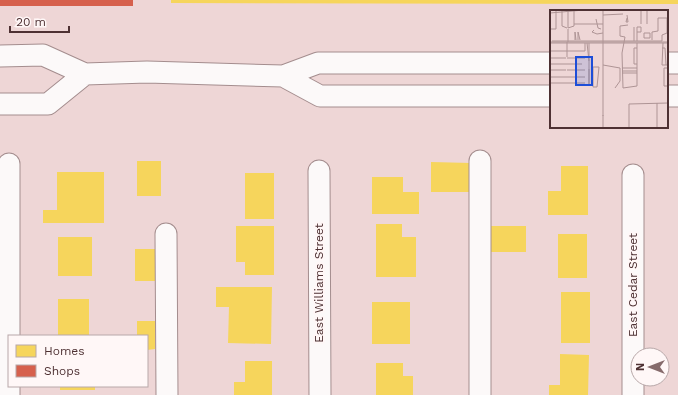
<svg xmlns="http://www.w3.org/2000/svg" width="678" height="395" viewBox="0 0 678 395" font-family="'Work Sans',sans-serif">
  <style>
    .homes { fill: #f6d55c }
    .shops { fill: #d6604d }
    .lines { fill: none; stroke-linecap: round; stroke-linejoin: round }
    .minor-casing { stroke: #a48d8e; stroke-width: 23 }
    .minor { stroke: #fcf9f9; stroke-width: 21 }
    .labels { text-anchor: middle; stroke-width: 4; stroke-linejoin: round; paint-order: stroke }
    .street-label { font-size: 12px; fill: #4e3133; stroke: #fff7f7 }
    .inset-road { fill: none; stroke: #ae9495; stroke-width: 1 }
    .view { fill: #1d4ed8; fill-opacity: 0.15; stroke: #1d4ed8; stroke-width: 2 }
    .inset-edge { fill: none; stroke: #4e3133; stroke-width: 2 }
  </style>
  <rect width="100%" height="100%" fill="#eed6d6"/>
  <!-- homes -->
  <path class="homes" d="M171,0H678V4L171,3Z
    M137,161H161V196H137Z
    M431,162L471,163V192H431Z
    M561,166H588V215H548V191H561Z
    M57,172H104V223H43V210H57Z
    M245,173H274V219H245Z
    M372,177H403V192H419V214H372Z
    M376,224H402V237H416V277H376Z
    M236,226H274V275H245V262H236Z
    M488,226H526V252H488Z
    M558,234H587V278H558Z
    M58,237H92V276H58Z
    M135,249H159V281H135Z
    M216,287H272L271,344L228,343L229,307H216Z
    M561,292H590V343H561Z
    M58,299H89V336H58Z
    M372,302H410V344H372Z
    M137,321H155V349L147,350V336H137Z
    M560,354L589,355L588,395H549V385H560Z
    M245,361H272V395H234V382H245Z
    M376,363H403V376H413V395H376Z
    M60,386H95V390H60Z"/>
  <!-- shops -->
  <path class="shops" d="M0,0H133V6H0Z"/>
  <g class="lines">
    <!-- minor casing -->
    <g class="minor-casing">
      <path id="minor" d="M0,56L43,55L85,74L147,72L283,76L318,63H551
        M667,63H678
        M283,76L320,96H551
        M667,96H678
        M0,104H48L85,74
        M319,171L320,395
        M633,175V395
        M166,234L167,395
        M9,395V164
        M480,395V161"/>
    </g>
    <!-- minor -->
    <use href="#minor" class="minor"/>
  </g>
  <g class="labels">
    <!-- street labels -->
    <g class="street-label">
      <text transform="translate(319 283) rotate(-90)" y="4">East Williams Street</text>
      <text transform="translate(633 285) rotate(-90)" y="4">East Cedar Street</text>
    </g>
  </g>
  <!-- overview -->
  <g transform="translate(550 10)">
    <rect width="118" height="118" fill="#eed6d6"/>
    <path class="inset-road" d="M12,1V16L17,18M0,3L34,0M53,5L73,4M77,5L78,12H76L77,8M46,9L48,18L51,19M24,14H53M91,14V0M97,14V0M78,15L70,16V26L75,27L72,43L73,78L87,76V33M84,17V31M18,18L24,16V0M18,18V1M0,19H6V0M18,19V32M44,20L42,22L47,24L53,23M94,23H100V28H94ZM25,30V22L26,30M28,30V22L30,30M102,30V22L108,21V8H117V23L112,25V31M2,31H112M87,31V17H91V22H87M0,32H118M17,32V47M0,33H118M37,33L39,51M113,33L112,55H118M112,38H115L116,55M0,41H35V33M0,48H16M17,48H35M0,54H32M87,54H84V38H87M53,55L70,58V71L65,78M43,57H49L47,77H43ZM72,58H87M118,58H114V76H118M39,59V76V33M0,60H16M17,60H35M72,61H87M72,63H87M0,67H35M0,73H35M107,93V118M53,105V118M53,106V0M79,118V94L118,93"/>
    <path class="view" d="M26,47H42V75H26Z"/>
    <rect width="118" height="118" class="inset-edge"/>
  </g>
  <!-- legend -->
  <rect x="8" y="335" width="140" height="52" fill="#fff7f7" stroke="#b8a8a9"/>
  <rect x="16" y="345" width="20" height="12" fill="#f6d55c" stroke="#b8a8a9"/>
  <text x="44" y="355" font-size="12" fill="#4e3133">Homes</text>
  <rect x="16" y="365" width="20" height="12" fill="#d6604d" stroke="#b8a8a9"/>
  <text x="44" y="375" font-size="12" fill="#4e3133">Shops</text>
  <!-- north arrow -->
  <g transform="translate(650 367) rotate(270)"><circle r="19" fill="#fff7f7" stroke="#b8a8a9"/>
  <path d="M0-3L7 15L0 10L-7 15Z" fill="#866b6c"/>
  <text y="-6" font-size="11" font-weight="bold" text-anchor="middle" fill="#4e3133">N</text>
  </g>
  <!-- scale -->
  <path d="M10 26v6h59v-6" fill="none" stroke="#4e3133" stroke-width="2"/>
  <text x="16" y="26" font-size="12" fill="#4e3133" stroke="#fff7f7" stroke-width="3" paint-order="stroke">20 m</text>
</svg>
